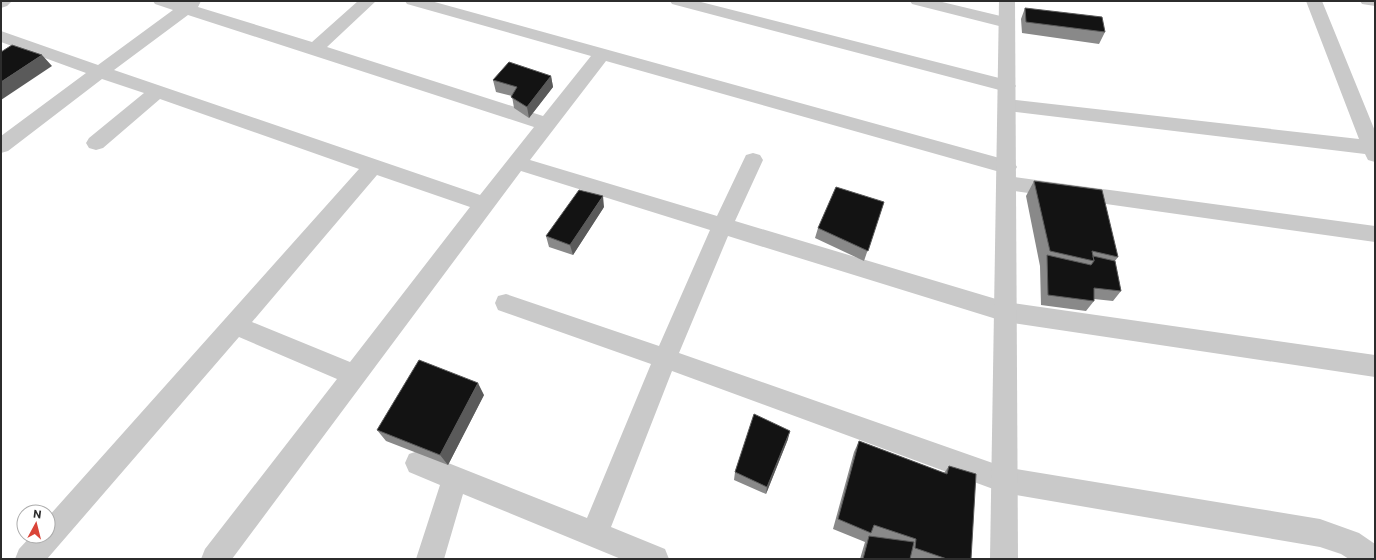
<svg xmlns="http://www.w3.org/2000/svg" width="1376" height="560" viewBox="0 0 1376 560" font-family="Commissioner,sans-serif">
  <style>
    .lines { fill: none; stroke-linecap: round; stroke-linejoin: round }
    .minor { fill: #c9c9c9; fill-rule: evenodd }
    .tertiary { fill: #c9c9c9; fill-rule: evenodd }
    .wall { fill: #898989 }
    .shaded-wall { fill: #5a5a5a }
    .building { fill: #131313; stroke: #5a5a5a }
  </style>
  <rect width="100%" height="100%" fill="#fff"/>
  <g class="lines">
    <!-- minor -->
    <path class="minor" d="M1,1H12L7,6L1,8Z
      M153,1H178L183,2L185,1H201L198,7L312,42L358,1H376L327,47L543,116L591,56L407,4L405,1H431L1014,162L1017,167L1014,172L1007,174L606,61L530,160L717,216L746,155L753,153L760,155L763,160L735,221L1006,302L1375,355V377L1006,322L728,236L679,353L1004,467L1320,519L1359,533L1375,544V559H1349L1341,554L1320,547L1004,493L672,371L611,527L665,549L669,559H621L463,494L444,559H416L440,485L409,472L405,463L409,454L418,451L587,518L651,364L498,310L495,303L498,296L506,294L659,346L710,230L521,171L232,559H201L205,549L337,379L239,337L47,559H15L19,549L31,536H48V517L359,169L160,99L103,148L96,150L89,148L86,143L89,138L144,93L102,79L8,151L1,153V136L86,73L1,42V31L98,65L173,10L155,4ZM188,15L534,127L480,195L114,70ZM377,175L470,207L350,362L252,322Z
      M670,1H697L1007,80L1013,82L1016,86L1013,90L1007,92L672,4Z
      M910,1H938L1013,19L1015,23L1013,27L1007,28L912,4Z
      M1306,1H1322L1375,131V162L1368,160L1365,154L1007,111L1000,109L998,105L1000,101L1007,99L1359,139Z
      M1360,1H1375V6L1362,4Z
      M1007,176L1375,226V242L1007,190L1000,188L997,183L1000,178Z"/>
    <!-- tertiary -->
    <path class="tertiary" d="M999,1H1015L1018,559H990Z"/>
  </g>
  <!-- wall -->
  <path class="wall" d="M1025,8L1105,32L1099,44L1022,33L1021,19Z
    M551,76L553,87L529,118L514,108L512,96L496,92L493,80Z
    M1034,181L1118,257L1115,261L1121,291L1113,301L1094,299V301L1086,311L1041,305L1040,266L1026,196Z
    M884,202L864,261L815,238L818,228Z
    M604,207L573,255L549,247L546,236Z
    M484,395L448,465L386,441L377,430Z
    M788,439L766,494L734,480L735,472Z
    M859,441L944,473L949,466L971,559H914L910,558V559H860L865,542L833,529L854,452Z"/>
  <!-- shaded-wall -->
  <path class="shaded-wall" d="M42,55L52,66L1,100V82Z
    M551,76L553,87L529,118L527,107Z
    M603,196L604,207L573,255L570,245Z
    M478,383L484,395L448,465L440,455Z
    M790,431L788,439L766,494L767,487Z"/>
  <!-- building -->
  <path class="building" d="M1025,8L1102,17L1105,32L1026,22Z
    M12,45L42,55L1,82V52Z
    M509,62L551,76L527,107L511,97L517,87L493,80Z
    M1034,181L1102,190L1118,257L1092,251L1094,261L1050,251Z
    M836,187L884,202L868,251L818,228Z
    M579,190L603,196L570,245L546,236Z
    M1047,255L1091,265L1094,261L1093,256L1115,261L1121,291L1094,288V301L1048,295Z
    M419,360L478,383L440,455L377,430Z
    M754,414L790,431L767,487L735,472Z
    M859,441L947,474L949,466L976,474L971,559H947L915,548L916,539L874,525L871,533L838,519Z
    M869,536L914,542L910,559H863Z"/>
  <!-- border -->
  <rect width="1376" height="560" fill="none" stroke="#2c2c2c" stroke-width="4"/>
  <!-- north arrow -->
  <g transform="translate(36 524) rotate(7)"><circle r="19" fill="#ffffff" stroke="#ababab"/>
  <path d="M0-3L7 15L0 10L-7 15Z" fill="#da4438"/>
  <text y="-6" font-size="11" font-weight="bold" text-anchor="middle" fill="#2c2c2c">N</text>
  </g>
</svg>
